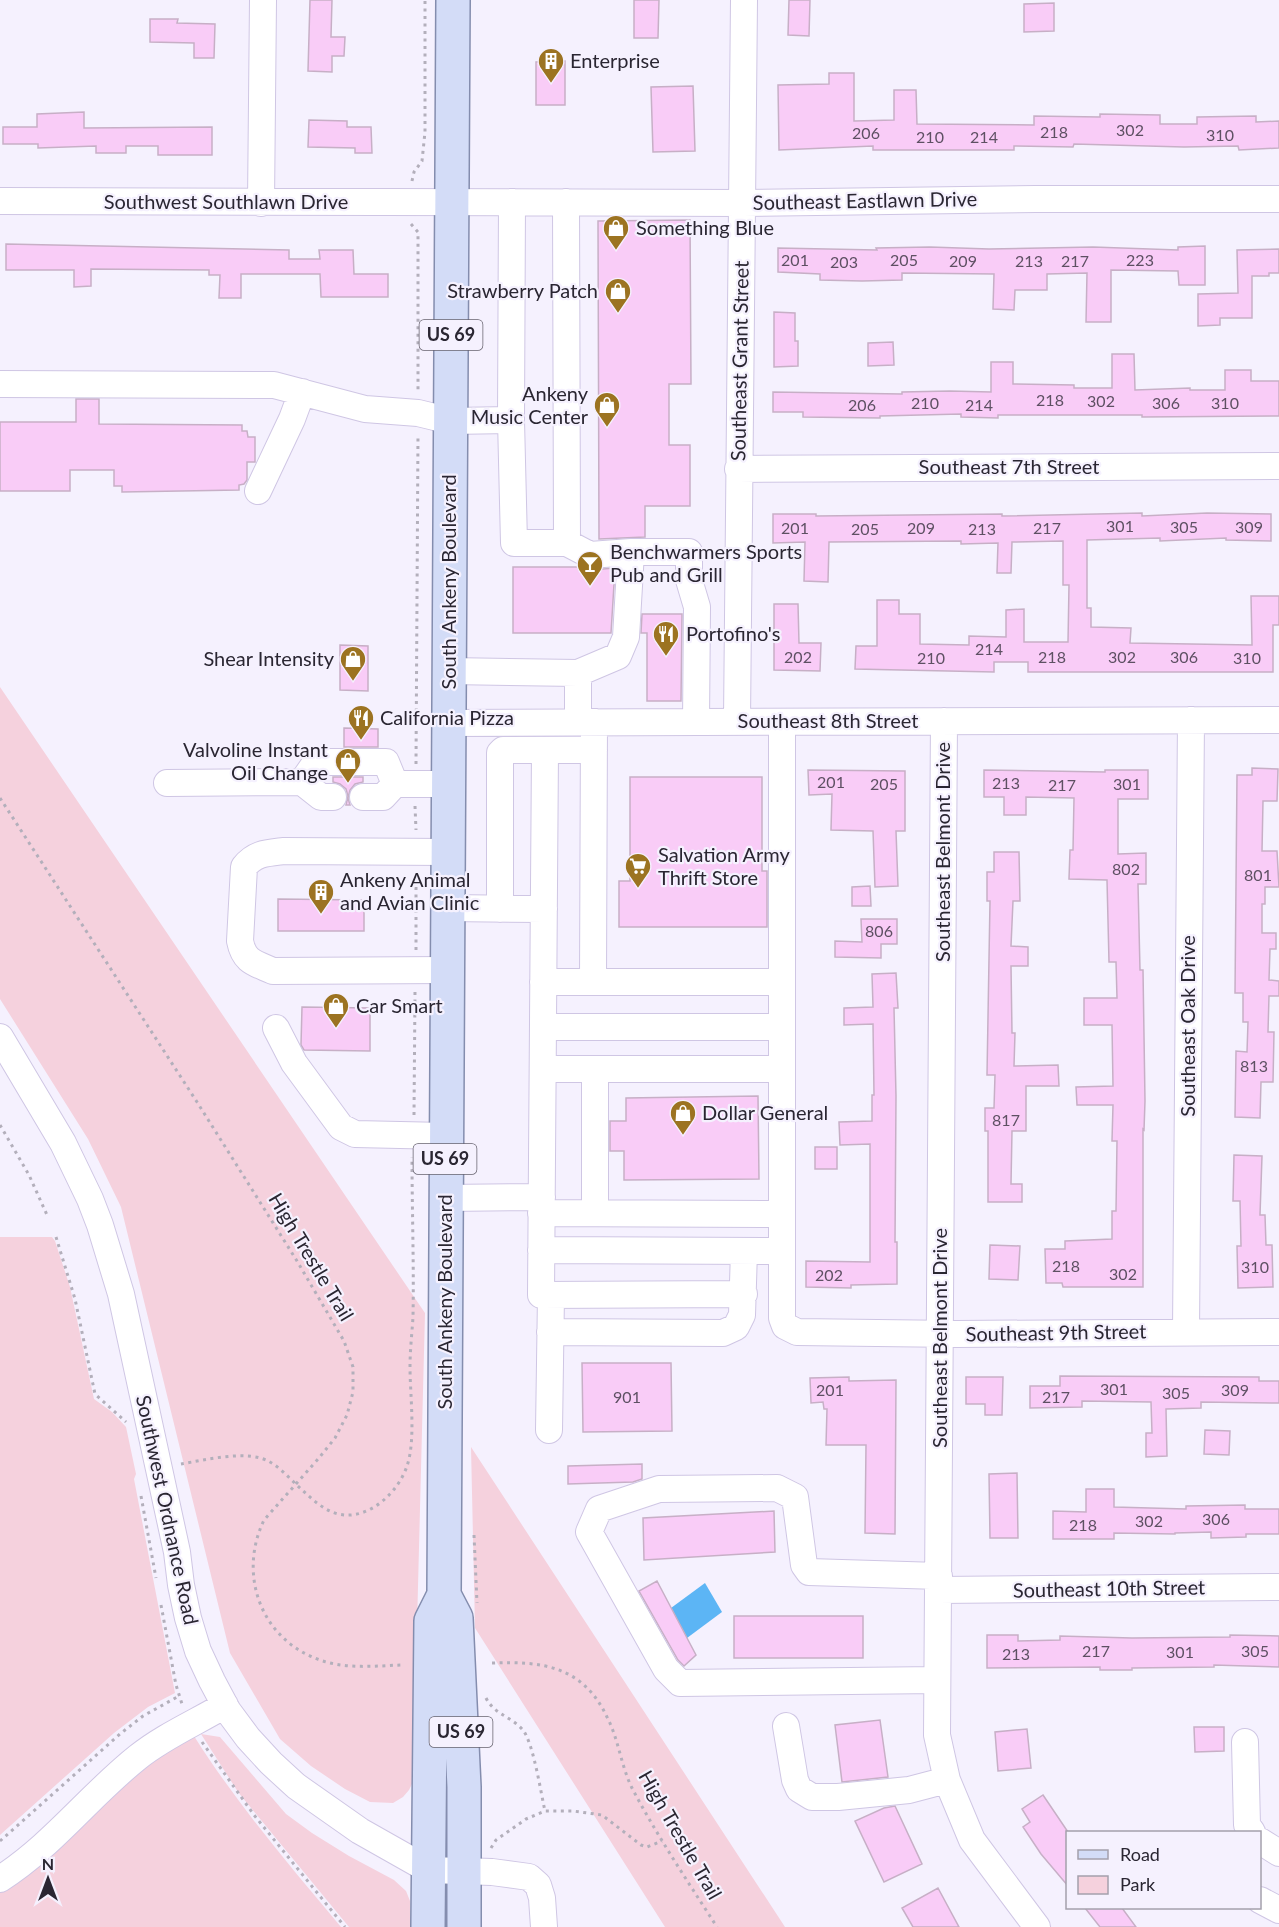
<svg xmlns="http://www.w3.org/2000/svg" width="1279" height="1927" viewBox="0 0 1279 1927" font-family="Lato,sans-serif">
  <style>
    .green { fill: #f5d1dd }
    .water { fill: #5cb5f5 }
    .building { fill: #f9ccf7; stroke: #c7afc6; stroke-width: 1.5 }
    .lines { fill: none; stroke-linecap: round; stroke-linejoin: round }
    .minor-casing { stroke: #cfc6e4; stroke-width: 28 }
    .major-casing { stroke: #848dae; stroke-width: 36 }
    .path { stroke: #b3afbb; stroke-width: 3; stroke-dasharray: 3 4.5; stroke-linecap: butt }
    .minor { stroke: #fff; stroke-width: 26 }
    .major { stroke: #d3dcf7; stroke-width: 33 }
    .labels { text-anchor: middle; stroke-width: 4.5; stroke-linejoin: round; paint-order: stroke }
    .number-label { font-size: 16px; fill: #5e5063 }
    .shield { fill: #f5f1fe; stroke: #67636f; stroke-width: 1.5 }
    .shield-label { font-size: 18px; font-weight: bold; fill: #2a2632 }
    .poi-label { font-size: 20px; fill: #2a2632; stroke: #f5f1fe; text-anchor: start }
    .street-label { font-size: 20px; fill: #2a2632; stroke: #f5f1fe }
  </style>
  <rect width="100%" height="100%" fill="#f5f1fe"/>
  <!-- green -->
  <path class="green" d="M0,687L425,1313L413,1782L409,1790L403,1797L393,1803L370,1802L345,1789L311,1766L280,1739L230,1653L121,1207L88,1139L0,999Z
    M0,1237H52L55,1241L70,1287L94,1399L112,1412L126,1427L136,1474L134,1479L175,1693L148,1707L114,1733L0,1835Z
    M471,1447L785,1927H665L475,1628Z
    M201,1734L220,1737L286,1814L312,1833L349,1856L394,1880L406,1891L410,1901V1927H349L238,1792Z
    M194,1736C237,1804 289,1865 341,1927H0V1892L18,1881L149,1763Z"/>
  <!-- water -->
  <path class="water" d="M705,1583L722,1612L687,1638L671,1608Z"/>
  <!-- building -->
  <path class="building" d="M310,0H332L331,37H345L344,56H332V72L308,71Z
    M634,0H659L658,38H634Z
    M789,0H810L809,36L788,35Z
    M1054,3V31L1024,32V4Z
    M150,19H178L177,23L215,24L214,58H194V43L150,42Z
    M565,61V105H536V62Z
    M829,73H854V121L894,120V90H916L917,124L1034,125V116L1100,117V114L1160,115V124H1197V117L1256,116V122L1279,121V148L1239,150L1238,146L1184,147L1074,144L1073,147L1014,146V150H873V146L779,150L778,85L829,84Z
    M693,86L695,151L653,152L651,87Z
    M84,112V128L212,127V155H158V146H126V153H96V146L38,148V144H3V127H37V114Z
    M309,120L347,121V127H371L372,153H355V148L308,147Z
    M690,220L691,384H669V445H690V506H645V537L599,539L598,221Z
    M6,244L289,250V259H320L319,250H353L354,274H388V297H321L320,274H241V298H219L220,275H209V270L91,269V286L74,287V270H6Z
    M1205,246V285H1179L1178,271L1111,270V322H1086L1087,273L1047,274V290H1015L1014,310L993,309L994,274L902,273V280L862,281L820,280V274L778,272V248L877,250L876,248L930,247L989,249L1093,247L1178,250V247Z
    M1279,249V273H1269V276H1252V318H1220V325L1198,326V294L1238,293L1237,250Z
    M774,312L795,313V341H798V366L774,367Z
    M893,342L894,365L868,366V343Z
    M1112,354H1134L1135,390L1190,388V390H1225V370H1251V381H1279V416L1142,417V415H998V418L961,417V414L880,416V418L803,417V412H773V392L902,394V392L950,391L991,392V362H1013V384L1074,385V388H1112Z
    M76,399H99V424L242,425V431H247L248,437H255V462H247V480L244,484L239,485V490L122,492V486H114V470H70V491H0V422H76Z
    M1142,513V516L1207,513L1271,514V541L1226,540V538L1160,541V538L1087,540V608H1091V627L1131,628L1130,643L1252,645L1251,596H1279V625H1273V672H1028V662H994V672L855,669L856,646H877V600H899V614H920V644L969,645V636L1006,637V610L1024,609V642H1068L1069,585H1063V541L1012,542L1011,573H997L998,543L961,544V541L829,542L828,582L804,581L805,542L773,543V514H816V516L1002,514V516Z
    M513,567H581L591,570L615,568L611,633H513Z
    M774,604H798L799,643H821L820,671L774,670Z
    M642,614H682L681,701H647V633H641Z
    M340,645L368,646V691L340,690Z
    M344,728L378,729V747H344Z
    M1252,768L1278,769L1277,801H1263L1262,851H1277L1279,887H1265V904H1262V933H1276V949H1270L1269,980L1279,981V996H1269L1268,1032H1274L1273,1082H1261L1260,1118L1235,1117L1236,1051L1247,1052L1248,1022H1243V993H1235L1237,775H1252Z
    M808,770L905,771V831H896L898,886L875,887L873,831L831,830L832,794L809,795Z
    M984,770L1105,772V770H1148V799H1118V854L1146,853V884H1138L1140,970H1143L1145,1101L1144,1130L1143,1129V1287H1063L1062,1283H1046L1045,1249H1065V1241L1112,1239V1211H1116L1117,1141H1112L1113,1105H1077L1076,1087L1113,1086L1112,1025H1084V998H1117L1116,962H1109L1107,880L1069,879L1070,850H1073L1074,798L1026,797V815H1004V797H984Z
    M333,777H363V782L355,784L350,790L348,798L350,805H346L348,796L346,789L340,784L333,782Z
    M630,777H762V871H767V927H619V881H630Z
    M994,852H1019L1020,901H1013L1011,946L1028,947V966H1011L1012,1033H1015L1014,1066L1058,1065L1059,1086H1026V1131H1012L1011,1184H1022V1202H988V1131H985V1108H994L995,1075H987L990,901H987V872H994Z
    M870,886L871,906H852V887Z
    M278,899L364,900V931H278Z
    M861,919H897V944H881V958L835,957V941L862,942Z
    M896,973L898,1008H894L896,1096L895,1242H897V1284L851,1285V1288L806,1287V1261L870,1262V1144L840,1145L839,1122L872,1121V1095H874L873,1024L844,1025V1008L873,1007L872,974Z
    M302,1007L370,1008V1051L304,1050L301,1045Z
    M758,1096L759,1179L624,1180V1151H610V1121H626V1098Z
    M815,1147H837V1169H815Z
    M1234,1155L1262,1156L1260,1215H1265L1266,1245H1272L1273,1287L1238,1288L1237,1246H1241L1240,1201H1233Z
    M990,1245L1020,1246L1018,1280L989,1279Z
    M582,1363H671L672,1431L583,1432Z
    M1060,1376L1259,1377V1381H1279V1403L1201,1402V1408L1166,1409L1167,1456L1146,1457V1433H1152L1151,1402L1082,1401V1407L1030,1408V1386H1060Z
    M849,1377V1381L896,1380L895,1534L865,1533L866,1445H826L827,1409H824L823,1402L811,1403L810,1378Z
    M966,1377H1003L1002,1415H985V1404H966Z
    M1205,1430L1230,1431L1229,1455L1204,1454Z
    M642,1464V1479L633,1482L568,1484V1466Z
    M1017,1473L1018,1538H990L989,1474Z
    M1086,1489H1114V1507L1186,1509V1506L1245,1505V1509H1279V1534H1246V1537L1211,1538V1532L1175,1533V1534L1114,1533V1539H1053V1511L1086,1512Z
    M774,1511L775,1552L644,1560L643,1518Z
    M657,1581L696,1655L684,1666L678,1660L639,1591Z
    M734,1616H863V1658H734Z
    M987,1635H1018V1641L1060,1640V1636L1132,1638L1230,1637V1635L1279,1636V1667L1214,1665V1667L1132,1668V1670H1100V1667L987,1668Z
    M880,1720L888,1777L842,1782L835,1725Z
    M1194,1727H1224V1751L1195,1752Z
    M1027,1729L1031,1768L998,1771L995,1732Z
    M1043,1795L1068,1832V1886L1041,1854L1023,1827L1030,1822L1022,1809Z
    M895,1806L922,1864L884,1882L855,1821L884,1808Z
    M938,1888L959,1927H913L902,1908Z
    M1085,1908H1122L1136,1927H1100Z"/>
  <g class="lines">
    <!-- minor casing -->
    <g class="minor-casing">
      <path id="minor" d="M0,201L743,203L1036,199H1279
        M512,202L511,420L514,543H567L566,202
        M261,203L263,0
        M0,384L274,385L365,409L418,413L451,421L511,420
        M738,469L1279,466
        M258,491L292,419L302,392
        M567,543L590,555L631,552L626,637L618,656L578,673V722
        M631,552H689V580L697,607L696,722
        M449,671L578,673
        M737,721L744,0
        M944,721L937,1735L947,1780L972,1840L1037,1927
        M782,722V1318L785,1326L797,1332L957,1334L1279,1332
        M448,723L1279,720
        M545,750L541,1295L744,1294
        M302,782L321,797H333
        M167,783L302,782L316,762H386L395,784H447
        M363,797H383L395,784
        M447,908L544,909
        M500,909V753L503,750H594
        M446,970L273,971C255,963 244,962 240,941L244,867C255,853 267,853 284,851L447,852
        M543,982H782
        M593,982L594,722
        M543,1027H782
        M276,1028L294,1063L341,1127L355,1134L445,1136
        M0,1037L63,1143L90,1199L100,1225L121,1294L177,1552L181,1585L188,1618L198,1651L212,1681L228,1711L248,1738L271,1763L296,1786L360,1831L429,1870L492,1872L529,1877L538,1885L542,1898L544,1927
        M543,1069H782
        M595,1069V1213
        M445,1198L542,1197
        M541,1213L782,1214
        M541,1250L782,1251
        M550,1332L723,1333L736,1327L742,1315L744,1251
        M1186,1332L1191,720
        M549,1430L551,1295
        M939,1590L1279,1587
        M937,1680L680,1683L666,1669L589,1532L599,1509L659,1489L777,1488L795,1497L804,1565L809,1572L939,1576
        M786,1726L795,1780L799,1789L812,1797H838L909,1790L947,1780
        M1245,1742L1247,1825L1252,1832
        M1260,1841L1279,1853
        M0,1879C52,1846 90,1795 138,1757C164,1736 197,1722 225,1705
        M1260,1900L1279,1910"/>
    </g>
    <!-- major casing -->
    <g class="major-casing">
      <path id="major" d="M444,1595L456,1618L464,1787V1927
        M428,1927L431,1621L444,1595L453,0"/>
    </g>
    <!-- path -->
    <path class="path" d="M412,181L414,172L422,161L425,132V0
      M411,224L418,232V392
      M416,764L418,434
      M0,798L197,1102L297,1261L344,1341L353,1367V1392L347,1415L335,1438L319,1458L264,1520C237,1576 262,1642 323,1661C348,1669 376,1666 401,1665
      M415,806L416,830
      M416,950V872
      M414,1115L415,992
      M0,1125L29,1175L47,1215
      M56,1237L75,1299L95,1394L126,1422
      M181,1464C205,1460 248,1449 270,1462C282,1469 291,1480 301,1489C312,1499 323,1510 338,1514C368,1521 398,1493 407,1466C416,1440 410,1395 410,1367C410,1350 412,1333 413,1317C414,1264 412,1210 412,1157
      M141,1496L156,1578
      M474,1535L477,1603
      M161,1605L176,1685L182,1704
      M492,1663C542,1661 583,1666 607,1717C619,1740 621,1767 633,1790C658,1837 688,1882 717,1927
      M486,1698C494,1714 510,1716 522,1729C533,1740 541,1794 545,1811
      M202,1742L254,1815L345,1927
      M0,1841L120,1734L143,1716L179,1696
      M491,1848L496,1840L526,1819L545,1811H573L602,1815L641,1845L647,1847L662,1841"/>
    <!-- minor -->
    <use href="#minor" class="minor"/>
    <!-- major -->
    <use href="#major" class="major"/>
  </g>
  <!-- icons -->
  <defs>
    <g id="building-pin" transform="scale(1.35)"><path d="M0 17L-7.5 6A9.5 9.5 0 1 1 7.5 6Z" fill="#9c7321" stroke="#f5f1fe"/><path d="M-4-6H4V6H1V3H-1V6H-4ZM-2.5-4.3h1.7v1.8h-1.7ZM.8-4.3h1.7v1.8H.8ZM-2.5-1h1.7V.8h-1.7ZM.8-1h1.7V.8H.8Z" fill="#fff"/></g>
    <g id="shop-pin" transform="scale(1.35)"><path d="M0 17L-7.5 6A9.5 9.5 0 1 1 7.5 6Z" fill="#9c7321" stroke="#f5f1fe"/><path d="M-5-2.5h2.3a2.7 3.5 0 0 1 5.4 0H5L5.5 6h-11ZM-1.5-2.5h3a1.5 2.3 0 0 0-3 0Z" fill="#fff"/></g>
    <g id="bar-pin" transform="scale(1.35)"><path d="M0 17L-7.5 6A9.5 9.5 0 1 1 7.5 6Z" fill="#9c7321" stroke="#f5f1fe"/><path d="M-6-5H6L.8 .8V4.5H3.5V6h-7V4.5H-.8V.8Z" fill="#fff"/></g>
    <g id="restaurant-pin" transform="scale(1.35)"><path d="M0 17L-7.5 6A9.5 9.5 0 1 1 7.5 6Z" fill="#9c7321" stroke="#f5f1fe"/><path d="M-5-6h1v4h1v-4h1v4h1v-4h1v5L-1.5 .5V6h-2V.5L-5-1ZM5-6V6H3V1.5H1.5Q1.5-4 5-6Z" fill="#fff"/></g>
    <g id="supermarket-pin" transform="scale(1.35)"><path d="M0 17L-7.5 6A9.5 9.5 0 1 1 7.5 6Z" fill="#9c7321" stroke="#f5f1fe"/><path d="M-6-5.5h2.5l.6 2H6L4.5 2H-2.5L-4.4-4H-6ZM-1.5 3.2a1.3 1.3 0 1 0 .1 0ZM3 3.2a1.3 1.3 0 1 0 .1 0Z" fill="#fff"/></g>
  </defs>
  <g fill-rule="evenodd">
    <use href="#building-pin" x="551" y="61"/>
    <use href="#shop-pin" x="616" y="228"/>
    <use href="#shop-pin" x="618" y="291"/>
    <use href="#shop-pin" x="607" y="405"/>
    <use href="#bar-pin" x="590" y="564"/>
    <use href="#restaurant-pin" x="666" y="634"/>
    <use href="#shop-pin" x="353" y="659"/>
    <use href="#restaurant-pin" x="361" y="718"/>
    <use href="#shop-pin" x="348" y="761"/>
    <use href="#supermarket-pin" x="638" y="866"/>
    <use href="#building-pin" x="321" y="892"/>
    <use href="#shop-pin" x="336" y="1006"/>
    <use href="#shop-pin" x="683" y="1113"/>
  </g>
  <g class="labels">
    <!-- number labels -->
    <g class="number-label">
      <text x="1130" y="136">302</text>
      <text x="1054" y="138">218</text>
      <text x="866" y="139">206</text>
      <text x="1220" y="141">310</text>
      <text x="930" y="143">210</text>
      <text x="984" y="143">214</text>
      <text x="795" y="266">201</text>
      <text x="904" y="266">205</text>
      <text x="1140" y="266">223</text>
      <text x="963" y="267">209</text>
      <text x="1029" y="267">213</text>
      <text x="1075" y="267">217</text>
      <text x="844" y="268">203</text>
      <text x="1050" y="406">218</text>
      <text x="1101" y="407">302</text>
      <text x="925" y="409">210</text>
      <text x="1166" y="409">306</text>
      <text x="1225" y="409">310</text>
      <text x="862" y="411">206</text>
      <text x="979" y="411">214</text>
      <text x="1120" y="532">301</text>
      <text x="1184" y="533">305</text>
      <text x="1249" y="533">309</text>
      <text x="795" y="534">201</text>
      <text x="921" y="534">209</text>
      <text x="1047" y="534">217</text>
      <text x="865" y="535">205</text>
      <text x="982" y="535">213</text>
      <text x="989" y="655">214</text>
      <text x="798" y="663">202</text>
      <text x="1052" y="663">218</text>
      <text x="1122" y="663">302</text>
      <text x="1184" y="663">306</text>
      <text x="931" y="664">210</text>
      <text x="1247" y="664">310</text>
      <text x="831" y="788">201</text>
      <text x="1006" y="789">213</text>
      <text x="884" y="790">205</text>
      <text x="1127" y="790">301</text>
      <text x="1062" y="791">217</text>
      <text x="1126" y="875">802</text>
      <text x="1258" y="881">801</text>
      <text x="879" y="937">806</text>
      <text x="1254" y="1072">813</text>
      <text x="1006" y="1126">817</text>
      <text x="1066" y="1272">218</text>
      <text x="1255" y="1273">310</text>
      <text x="1123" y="1280">302</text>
      <text x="829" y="1281">202</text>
      <text x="1114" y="1395">301</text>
      <text x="830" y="1396">201</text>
      <text x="1235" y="1396">309</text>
      <text x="1176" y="1399">305</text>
      <text x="627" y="1403">901</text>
      <text x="1056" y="1403">217</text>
      <text x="1216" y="1525">306</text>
      <text x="1149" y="1527">302</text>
      <text x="1083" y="1531">218</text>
      <text x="1096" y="1657">217</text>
      <text x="1255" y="1657">305</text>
      <text x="1180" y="1658">301</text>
      <text x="1016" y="1660">213</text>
    </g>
    <!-- shield labels -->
    <g class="shield">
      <rect x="419.5" y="320" width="63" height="30" rx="4.5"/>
      <rect x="413.5" y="1144" width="63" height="30" rx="4.5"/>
      <rect x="429.5" y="1717" width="63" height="30" rx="4.5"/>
    </g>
    <g class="shield-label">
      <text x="451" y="341">US 69</text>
      <text x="445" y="1165">US 69</text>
      <text x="461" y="1738">US 69</text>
    </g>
    <!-- poi labels -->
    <g class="poi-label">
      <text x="570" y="68">Enterprise</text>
      <text x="636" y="235">Something Blue</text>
      <text x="598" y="298" text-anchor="end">Strawberry Patch</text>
      <text x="588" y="401" text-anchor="end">Ankeny<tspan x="588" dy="23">Music Center</tspan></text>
      <text x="610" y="559">Benchwarmers Sports<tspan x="610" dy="23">Pub and Grill</tspan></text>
      <text x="686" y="641">Portofino's</text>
      <text x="334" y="666" text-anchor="end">Shear Intensity</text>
      <text x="380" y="725">California Pizza</text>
      <text x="328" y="757" text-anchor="end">Valvoline Instant<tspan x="328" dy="23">Oil Change</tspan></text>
      <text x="658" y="862">Salvation Army<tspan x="658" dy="23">Thrift Store</tspan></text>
      <text x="340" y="887">Ankeny Animal<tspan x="340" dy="23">and Avian Clinic</tspan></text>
      <text x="356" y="1013">Car Smart</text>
      <text x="702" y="1120">Dollar General</text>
    </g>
    <!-- street labels -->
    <g class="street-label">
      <text transform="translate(865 201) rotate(-1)" y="7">Southeast Eastlawn Drive</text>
      <text x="226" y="209">Southwest Southlawn Drive</text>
      <text transform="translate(740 361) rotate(-89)" y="7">Southeast Grant Street</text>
      <text x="1009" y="474">Southeast 7th Street</text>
      <text transform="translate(449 582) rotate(-90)" y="7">South Ankeny Boulevard</text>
      <text x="828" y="728">Southeast 8th Street</text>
      <text transform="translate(943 852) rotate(-90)" y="7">Southeast Belmont Drive</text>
      <text transform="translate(1188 1026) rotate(-90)" y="7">Southeast Oak Drive</text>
      <text transform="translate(311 1257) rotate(59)" y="7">High Trestle Trail</text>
      <text transform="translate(445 1302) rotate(-90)" y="7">South Ankeny Boulevard</text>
      <text transform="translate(1056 1333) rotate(-1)" y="7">Southeast 9th Street</text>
      <text transform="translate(940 1338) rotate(-90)" y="7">Southeast Belmont Drive</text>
      <text transform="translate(167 1510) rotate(78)" y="7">Southwest Ordnance Road</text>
      <text transform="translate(1109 1589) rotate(-1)" y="7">Southeast 10th Street</text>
      <text transform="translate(680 1835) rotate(60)" y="7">High Trestle Trail</text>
    </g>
  </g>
  <!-- legend -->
  <rect x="1066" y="1831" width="195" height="78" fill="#f5f1fe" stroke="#a4a0ac" stroke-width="1.5"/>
  <rect x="1078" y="1850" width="30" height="9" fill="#d3dcf7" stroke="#a4a0ac" stroke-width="1.5"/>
  <text x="1120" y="1861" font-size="18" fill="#2a2632">Road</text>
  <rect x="1078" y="1876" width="30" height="18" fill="#f5d1dd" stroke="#a4a0ac" stroke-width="1.5"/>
  <text x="1120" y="1891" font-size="18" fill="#2a2632">Park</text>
  <!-- north arrow -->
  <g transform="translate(48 1879)" stroke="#f5f1fe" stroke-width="4.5" paint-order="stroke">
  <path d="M0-4.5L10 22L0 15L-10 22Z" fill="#2a2632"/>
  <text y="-9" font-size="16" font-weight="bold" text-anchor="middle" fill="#2a2632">N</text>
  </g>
</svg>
